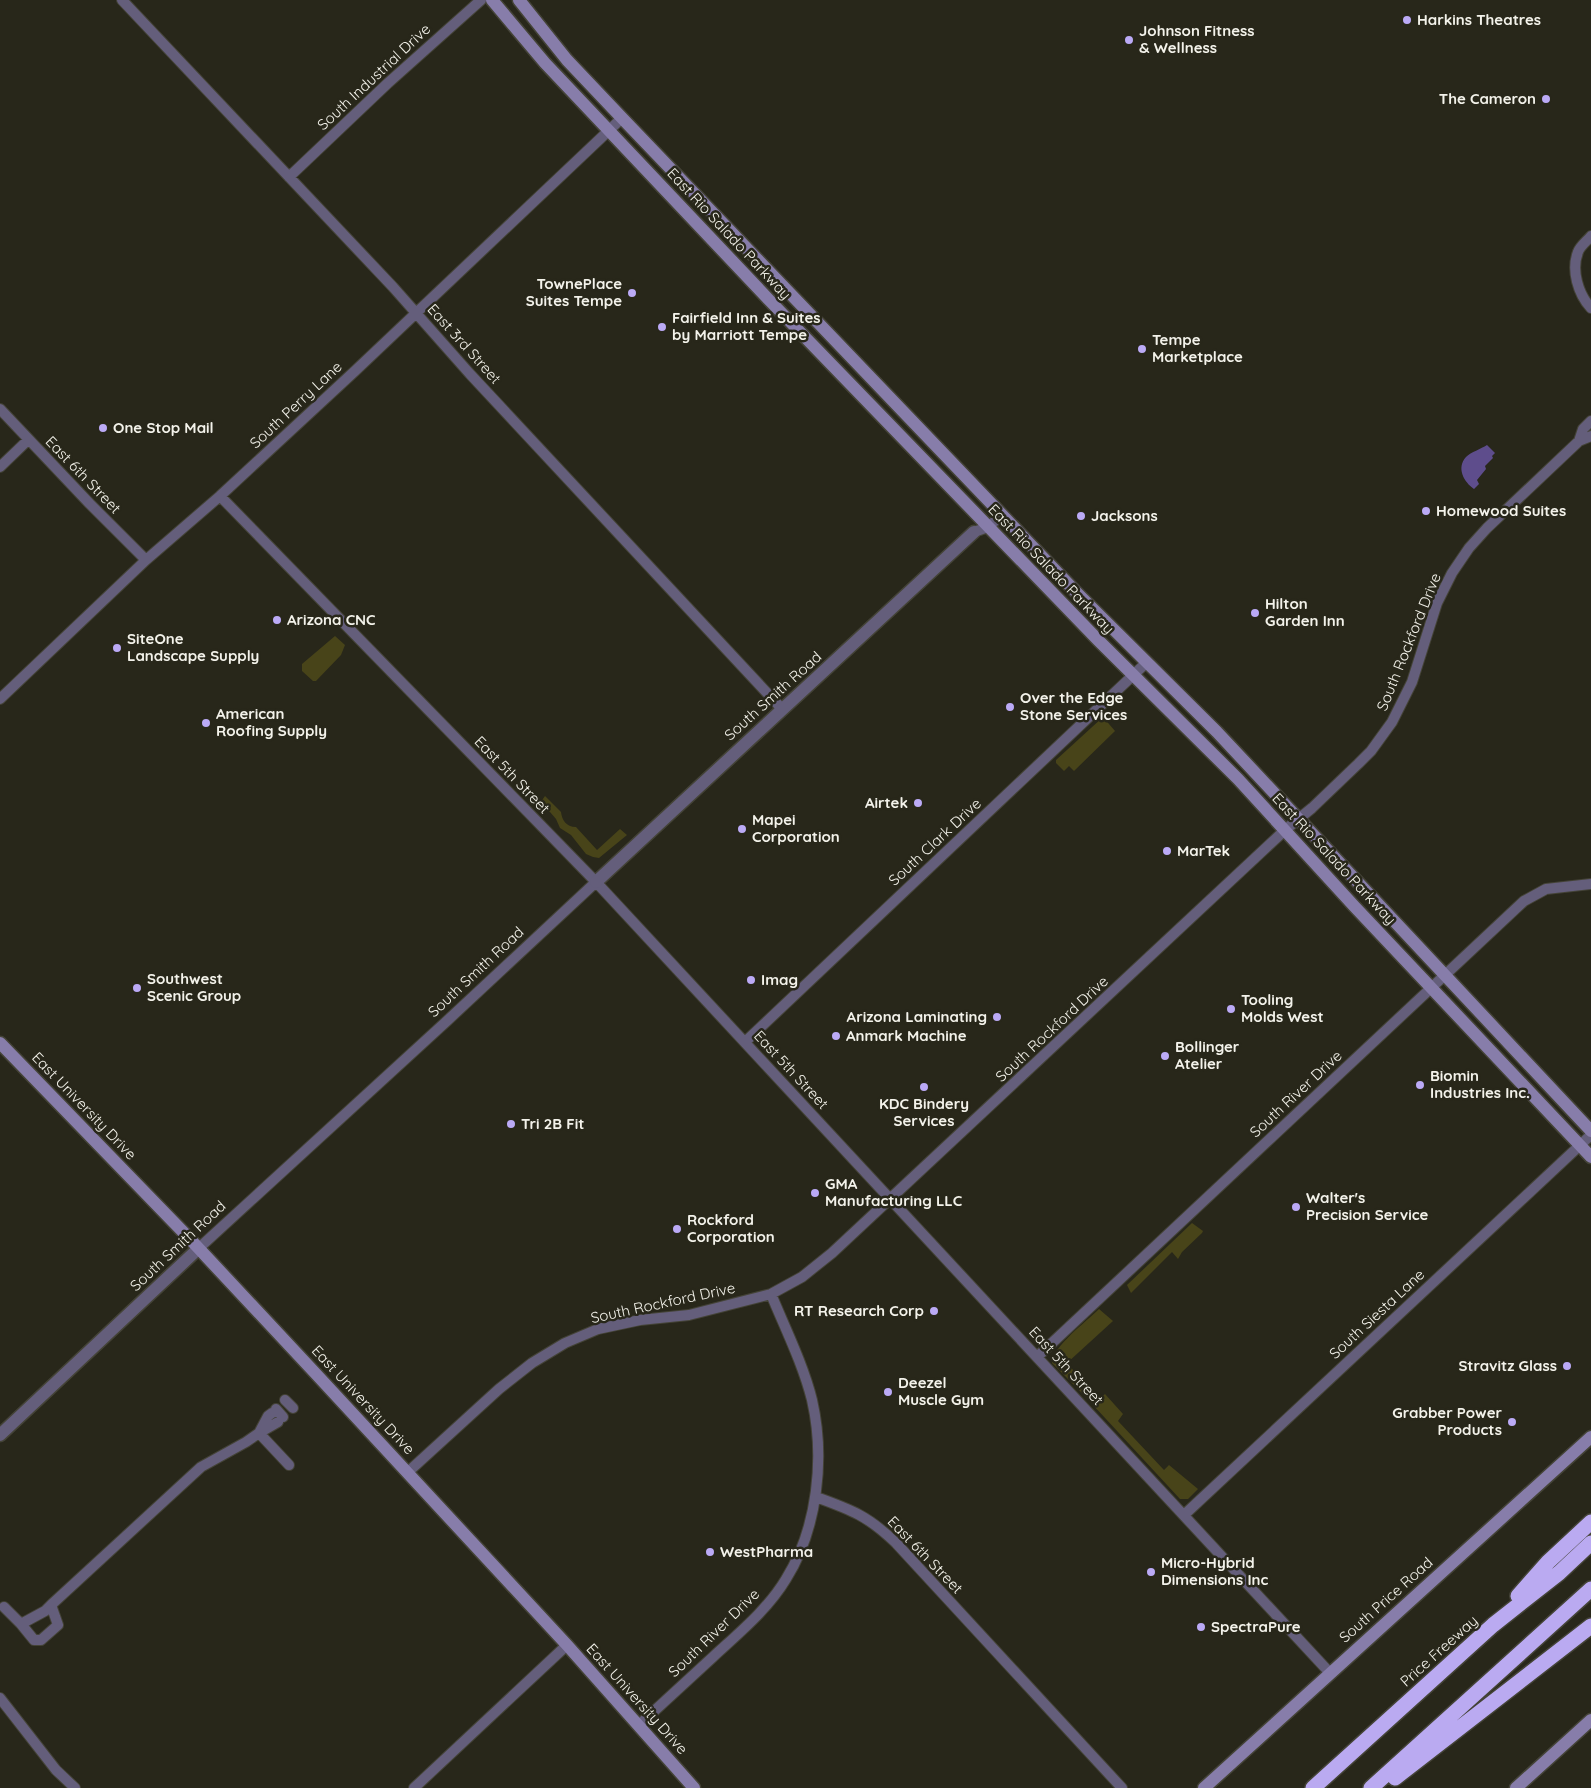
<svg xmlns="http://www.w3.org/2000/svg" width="1591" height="1788" viewBox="0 0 1591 1788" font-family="Quicksand,sans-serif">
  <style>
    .green { fill: #484419 }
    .water { fill: #5e4d8c }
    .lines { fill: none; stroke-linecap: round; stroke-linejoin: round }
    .minor-casing { stroke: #444337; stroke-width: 12 }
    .tertiary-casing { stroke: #444337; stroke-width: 15 }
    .secondary-casing { stroke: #444337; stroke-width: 15 }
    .motorway-casing { stroke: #444337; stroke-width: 18 }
    .minor { stroke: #645e7b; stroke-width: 10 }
    .tertiary { stroke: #645e7b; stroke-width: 12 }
    .secondary { stroke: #877daa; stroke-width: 12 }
    .motorway { stroke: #baaaf1; stroke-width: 15 }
    .poi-dot { fill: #bbaaf6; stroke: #28271a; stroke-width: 2 }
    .labels { text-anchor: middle; stroke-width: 5; stroke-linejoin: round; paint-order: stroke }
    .poi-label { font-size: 15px; font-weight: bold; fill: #f3f2ea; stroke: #28271a; text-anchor: start }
    .street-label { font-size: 15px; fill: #f3f2ea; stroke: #28271a }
  </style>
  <rect width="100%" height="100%" fill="#28271a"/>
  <!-- green -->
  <path class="green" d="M335,636L345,645L341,655L316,681H313L302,671V664Z
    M1103,717L1115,731L1074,771L1069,766L1064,771L1056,763V760Z
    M545,796L561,812C562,820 566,827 576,827L597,850L620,829L627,835L599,858L593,857L586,854L571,835L560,828L556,819L550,812L542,807L540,803Z
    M1192,1223L1203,1231L1202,1233L1182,1252L1178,1259L1172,1252L1131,1293L1127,1285Z
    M1099,1309L1113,1321L1067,1363L1092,1392L1086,1397L1052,1363C1051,1348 1088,1320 1099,1309Z
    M1105,1394L1123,1414L1118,1421L1164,1470L1169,1465L1198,1489L1188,1499H1180L1093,1405Z"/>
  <!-- water -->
  <path class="water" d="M1487,445L1495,453L1492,456L1493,458L1485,466L1486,469L1477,480L1479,484L1474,489C1464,482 1456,468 1466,457C1471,452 1481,449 1487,445Z"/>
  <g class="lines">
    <!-- minor casing -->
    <g class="minor-casing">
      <path id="minor" d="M122,0L393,287L470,374L782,709
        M289,177L388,83L481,0
        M1591,236C1587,241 1580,246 1578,252C1571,270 1578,294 1591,308
        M0,409L90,504L146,560
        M1579,441L1583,429L1591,421
        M0,467L28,440
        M220,496L596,882L1330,1673
        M974,532L988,527L1002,515
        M0,699L146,560L220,496L356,370L622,118
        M745,1042L1146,663
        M199,1248L449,1019L596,882
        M1037,1357L1524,901L1546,889L1591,884
        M285,1400L293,1408
        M276,1409L283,1417
        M272,1413L268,1416L259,1433L278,1422
        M408,1472L499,1389L532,1363L565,1343L598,1329L640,1320L689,1315L771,1294L802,1277L832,1253L1285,830L1312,808L1358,764L1371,751L1392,722L1412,682L1437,603L1452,573L1469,548L1487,528L1579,441L1591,436
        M816,1497C852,1510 868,1516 896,1543L1122,1788
        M1184,1515L1591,1135
        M51,1605L58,1625L41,1640H34L21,1624L45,1611L51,1605L201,1467L246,1442L259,1433L289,1465
        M4,1607L21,1624
        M0,1698L56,1770L75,1788
        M639,1725C664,1702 689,1679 714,1656C740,1632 768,1609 786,1579C818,1528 825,1457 812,1400C803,1364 785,1328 771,1294
        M414,1788L567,1645"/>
    </g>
    <!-- tertiary casing -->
    <g class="tertiary-casing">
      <path id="tertiary" d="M596,882L974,532
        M0,1435L199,1248"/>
    </g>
    <!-- secondary casing -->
    <g class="secondary-casing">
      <path id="secondary" d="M492,0L545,63L772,303L1098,640L1238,779L1354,906L1591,1157
        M519,0L567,60L622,118L1075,591L1217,732L1591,1131
        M0,1043L189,1238L317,1375L567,1645L694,1788
        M1204,1788L1591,1437
        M1516,1788L1591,1720"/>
    </g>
    <!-- motorway casing -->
    <g class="motorway-casing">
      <path id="motorway" d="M1518,1596L1548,1562L1591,1522
        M1395,1778L1591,1626
        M1313,1788L1493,1625L1559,1573L1591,1543
        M1371,1788L1591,1589"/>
    </g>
    <!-- minor -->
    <use href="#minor" class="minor"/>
    <!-- tertiary -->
    <use href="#tertiary" class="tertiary"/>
    <!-- secondary -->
    <use href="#secondary" class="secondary"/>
    <!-- motorway -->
    <use href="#motorway" class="motorway"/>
  </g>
  <!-- markers -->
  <g class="poi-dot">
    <circle cx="1407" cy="20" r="5"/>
    <circle cx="1129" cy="40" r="5"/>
    <circle cx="1546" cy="99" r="5"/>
    <circle cx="632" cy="293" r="5"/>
    <circle cx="662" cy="327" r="5"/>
    <circle cx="1142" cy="349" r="5"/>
    <circle cx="103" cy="428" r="5"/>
    <circle cx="1426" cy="511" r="5"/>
    <circle cx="1081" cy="516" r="5"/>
    <circle cx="1255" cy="613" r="5"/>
    <circle cx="277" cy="620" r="5"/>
    <circle cx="117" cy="648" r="5"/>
    <circle cx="1010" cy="707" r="5"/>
    <circle cx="206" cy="723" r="5"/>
    <circle cx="918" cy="803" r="5"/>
    <circle cx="742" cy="829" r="5"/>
    <circle cx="1167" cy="851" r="5"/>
    <circle cx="751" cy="980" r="5"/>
    <circle cx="137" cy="988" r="5"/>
    <circle cx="1231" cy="1009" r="5"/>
    <circle cx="997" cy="1017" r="5"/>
    <circle cx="836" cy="1036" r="5"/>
    <circle cx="1165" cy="1056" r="5"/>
    <circle cx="1420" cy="1085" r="5"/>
    <circle cx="924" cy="1087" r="5"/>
    <circle cx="511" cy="1124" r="5"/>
    <circle cx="815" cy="1193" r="5"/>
    <circle cx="1296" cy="1207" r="5"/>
    <circle cx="677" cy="1229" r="5"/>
    <circle cx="934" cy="1311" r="5"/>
    <circle cx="1567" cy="1366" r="5"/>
    <circle cx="888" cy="1392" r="5"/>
    <circle cx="1512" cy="1422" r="5"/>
    <circle cx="710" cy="1552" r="5"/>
    <circle cx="1151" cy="1572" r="5"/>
    <circle cx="1201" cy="1627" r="5"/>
  </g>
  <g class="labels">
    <!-- poi labels -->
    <g class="poi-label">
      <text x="1417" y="25">Harkins Theatres</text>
      <text x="1139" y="36">Johnson Fitness<tspan x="1139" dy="17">&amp; Wellness</tspan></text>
      <text x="1536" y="104" text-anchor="end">The Cameron</text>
      <text x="622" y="289" text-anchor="end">TownePlace<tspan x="622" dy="17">Suites Tempe</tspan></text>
      <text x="672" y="323">Fairfield Inn &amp; Suites<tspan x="672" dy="17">by Marriott Tempe</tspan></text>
      <text x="1152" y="345">Tempe<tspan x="1152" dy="17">Marketplace</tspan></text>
      <text x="113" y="433">One Stop Mail</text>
      <text x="1436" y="516">Homewood Suites</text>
      <text x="1091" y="521">Jacksons</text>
      <text x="1265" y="609">Hilton<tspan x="1265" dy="17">Garden Inn</tspan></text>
      <text x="287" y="625">Arizona CNC</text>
      <text x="127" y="644">SiteOne<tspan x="127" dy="17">Landscape Supply</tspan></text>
      <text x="1020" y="703">Over the Edge<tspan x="1020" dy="17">Stone Services</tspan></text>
      <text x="216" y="719">American<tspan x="216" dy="17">Roofing Supply</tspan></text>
      <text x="908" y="808" text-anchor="end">Airtek</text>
      <text x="752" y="825">Mapei<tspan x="752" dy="17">Corporation</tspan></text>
      <text x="1177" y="856">MarTek</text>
      <text x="147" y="984">Southwest<tspan x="147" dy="17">Scenic Group</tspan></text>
      <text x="761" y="985">Imag</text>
      <text x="1241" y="1005">Tooling<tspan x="1241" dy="17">Molds West</tspan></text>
      <text x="987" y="1022" text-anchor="end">Arizona Laminating</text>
      <text x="846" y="1041">Anmark Machine</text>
      <text x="1175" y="1052">Bollinger<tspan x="1175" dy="17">Atelier</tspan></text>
      <text x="1430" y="1081">Biomin<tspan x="1430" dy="17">Industries Inc.</tspan></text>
      <text x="924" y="1109" text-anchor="middle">KDC Bindery<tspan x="924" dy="17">Services</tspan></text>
      <text x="521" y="1129">Tri 2B Fit</text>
      <text x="825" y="1189">GMA<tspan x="825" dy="17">Manufacturing LLC</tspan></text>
      <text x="1306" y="1203">Walter's<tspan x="1306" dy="17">Precision Service</tspan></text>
      <text x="687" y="1225">Rockford<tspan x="687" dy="17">Corporation</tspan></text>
      <text x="924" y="1316" text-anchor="end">RT Research Corp</text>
      <text x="1557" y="1371" text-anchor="end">Stravitz Glass</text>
      <text x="898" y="1388">Deezel<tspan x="898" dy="17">Muscle Gym</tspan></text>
      <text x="1502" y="1418" text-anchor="end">Grabber Power<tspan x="1502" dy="17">Products</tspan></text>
      <text x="720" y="1557">WestPharma</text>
      <text x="1161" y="1568">Micro-Hybrid<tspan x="1161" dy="17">Dimensions Inc</tspan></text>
      <text x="1211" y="1632">SpectraPure</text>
    </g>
    <!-- street labels -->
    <g class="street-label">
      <text transform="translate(374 77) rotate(-43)" y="5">South Industrial Drive</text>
      <text transform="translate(729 234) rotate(47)" y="5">East Rio Salado Parkway</text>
      <text transform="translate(464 344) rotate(48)" y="5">East 3rd Street</text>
      <text transform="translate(296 405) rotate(-43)" y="5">South Perry Lane</text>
      <text transform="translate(83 475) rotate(46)" y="5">East 6th Street</text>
      <text transform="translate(1051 569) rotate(46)" y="5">East Rio Salado Parkway</text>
      <text transform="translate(1409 642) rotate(-68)" y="5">South Rockford Drive</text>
      <text transform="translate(773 696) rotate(-42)" y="5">South Smith Road</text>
      <text transform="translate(512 775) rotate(46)" y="5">East 5th Street</text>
      <text transform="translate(935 842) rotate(-43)" y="5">South Clark Drive</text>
      <text transform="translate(1334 859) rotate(47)" y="5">East Rio Salado Parkway</text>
      <text transform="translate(476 972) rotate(-43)" y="5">South Smith Road</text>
      <text transform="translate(1052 1029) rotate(-43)" y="5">South Rockford Drive</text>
      <text transform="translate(791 1070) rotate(47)" y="5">East 5th Street</text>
      <text transform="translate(1296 1094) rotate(-43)" y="5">South River Drive</text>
      <text transform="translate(84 1106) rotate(46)" y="5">East University Drive</text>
      <text transform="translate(178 1246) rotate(-43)" y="5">South Smith Road</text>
      <text transform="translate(663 1303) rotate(-12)" y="5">South Rockford Drive</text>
      <text transform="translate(1377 1314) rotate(-43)" y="5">South Siesta Lane</text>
      <text transform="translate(1066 1366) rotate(47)" y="5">East 5th Street</text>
      <text transform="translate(363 1400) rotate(47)" y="5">East University Drive</text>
      <text transform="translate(925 1555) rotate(46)" y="5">East 6th Street</text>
      <text transform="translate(1386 1600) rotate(-42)" y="5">South Price Road</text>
      <text transform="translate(714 1633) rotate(-44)" y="5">South River Drive</text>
      <text transform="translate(1439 1651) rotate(-42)" y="5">Price Freeway</text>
      <text transform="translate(637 1699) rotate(48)" y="5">East University Drive</text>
    </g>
  </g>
</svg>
